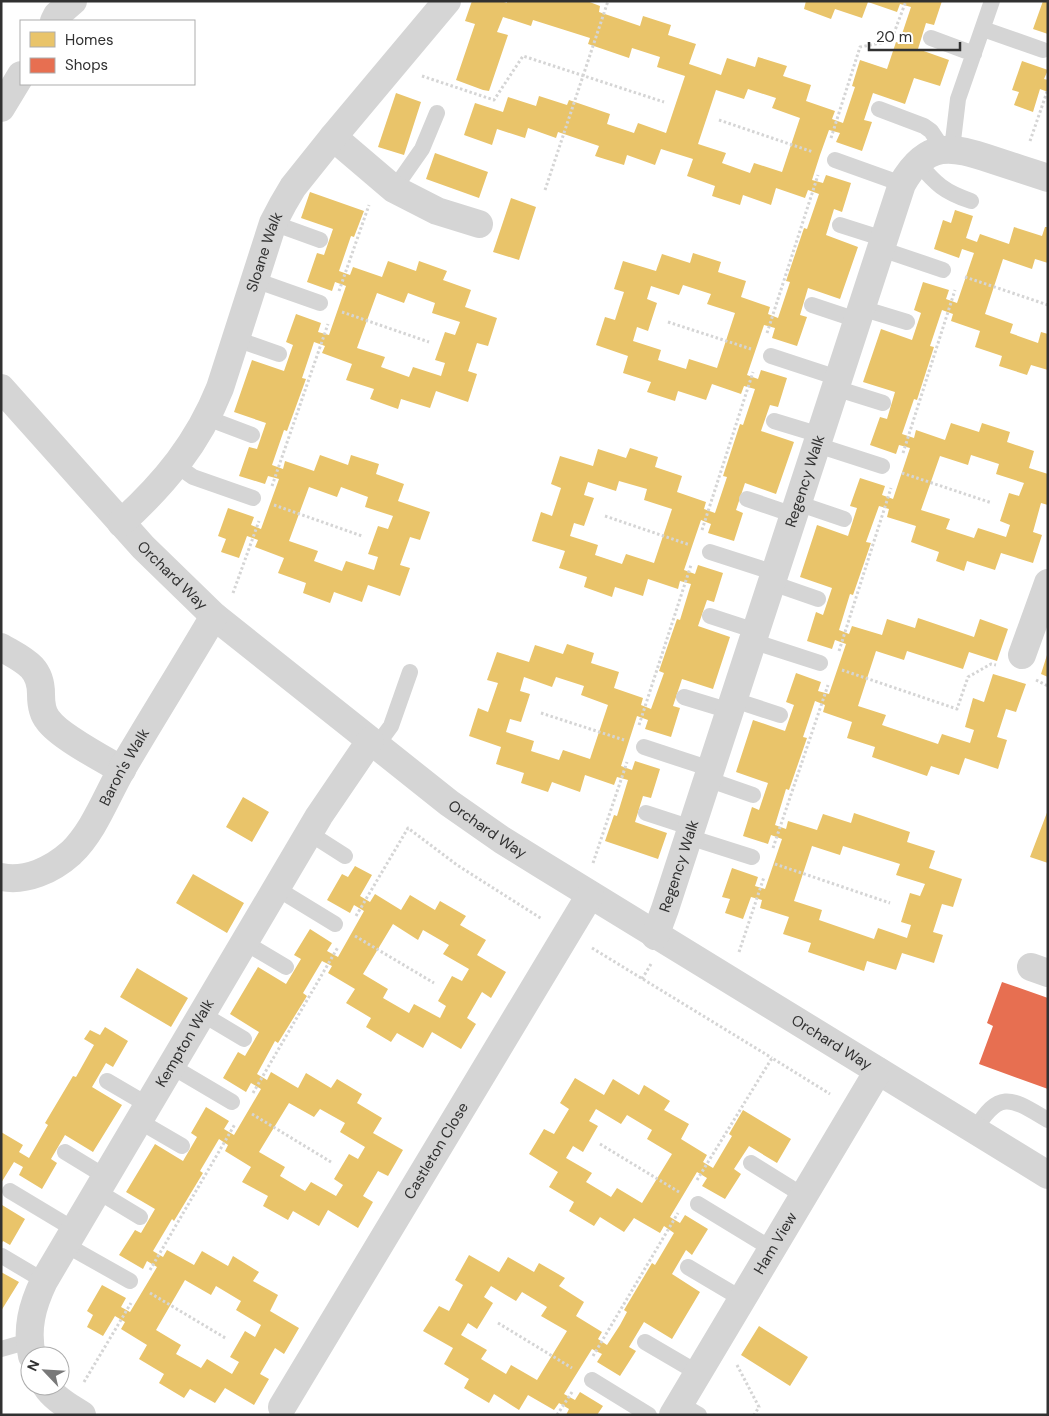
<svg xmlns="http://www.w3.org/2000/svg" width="1049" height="1416" viewBox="0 0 1049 1416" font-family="'DM Sans',sans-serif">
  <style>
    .homes { fill: #e9c46a; fill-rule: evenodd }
    .shops { fill: #e76f51 }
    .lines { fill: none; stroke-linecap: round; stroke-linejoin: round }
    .path { stroke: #d5d5d5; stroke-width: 3; stroke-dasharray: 2.5 2.5; stroke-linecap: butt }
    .lane { stroke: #d5d5d5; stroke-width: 16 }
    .street { stroke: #d5d5d5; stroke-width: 28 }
    .labels { text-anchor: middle; stroke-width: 5; stroke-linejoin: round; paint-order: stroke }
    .street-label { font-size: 15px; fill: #313131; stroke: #fff }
  </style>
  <rect width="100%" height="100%" fill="#fff"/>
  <!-- homes -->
  <path class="homes" d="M472,1H501L507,3V1H587L600,6L599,12L640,26L643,16L671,25L668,35L696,44L689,64L721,75L727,58L755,67L758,57L787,66L783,76L811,85L806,101L835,111L832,119L843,123L855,87L852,86L860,60L887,69L896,42L899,43L911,7L900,4L897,12L868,2L862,18L835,9L831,19L804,9L806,1H942L934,25L926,23L918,49L949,60L940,86L914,78L905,104L873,93L864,120L872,122L862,151L836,142L840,133L829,130L820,155L812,180L823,183L826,175L851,183L842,212L834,209L826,235L858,247L840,299L808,288L800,315L807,317L797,346L772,338L775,328L764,325L747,375L758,379L761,370L787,378L778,407L770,405L761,431L794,442L776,494L745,483L736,510L743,513L734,541L708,533L711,524L701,520L684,570L695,574L698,565L723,573L714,602L707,600L698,626L730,637L713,689L682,679L673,706L680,708L671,737L645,729L648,720L637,716L621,766L632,770L635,761L660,769L651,798L643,796L635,822L667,833L658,859L605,841L614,815L617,816L628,780L617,777L614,785L585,775L580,792L552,782L548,792L521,783L524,773L496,764L501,747L469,736L478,708L488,712L498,683L487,680L497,652L529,662L535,645L563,654L567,644L594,653L591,663L619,672L614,688L643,698L641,705L651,709L664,673L659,671L677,619L680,620L691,584L680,581L678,589L648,579L643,596L615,587L612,597L584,587L587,577L559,568L565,551L532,541L541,512L552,516L561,488L551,484L560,456L593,466L598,449L626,458L630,448L658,457L655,467L682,476L677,492L706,502L704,509L715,513L727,477L723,476L740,424L743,425L755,389L744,386L741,394L712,384L706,400L678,391L675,401L647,392L651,382L623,373L628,356L596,345L605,317L615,320L624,292L614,289L623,261L656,271L662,254L690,263L693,253L721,262L718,272L746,281L741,297L770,307L768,314L778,318L790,282L786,281L804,228L807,229L819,194L808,190L805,198L776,188L771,205L743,195L740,205L712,196L715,186L687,176L693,159L661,149L655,165L627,155L624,165L595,156L599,146L558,132L556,138L528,128L525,138L497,129L492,145L464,135L475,103L503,112L508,97L536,106L539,96L567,105L569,100L610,114L607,124L634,133L638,123L666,133L685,76L657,67L660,57L632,48L629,58L588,44L590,38L533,20L531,26L503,17L497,32L508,35L489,91L483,90L456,80L475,24L465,21ZM748,89L776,98L772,108L800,118L782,172L754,163L750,173L722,163L726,153L698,144L716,90L744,99ZM683,285L711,294L707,304L735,313L717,368L689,359L686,369L658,360L661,350L633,341L637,327L648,331L657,303L647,299L651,286L679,295ZM619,481L647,489L644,500L672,509L654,563L626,554L622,564L595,555L598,545L570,536L574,523L584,526L594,498L584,495L588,482L616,491ZM524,677L552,687L556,677L584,686L581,695L608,705L590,759L563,750L559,760L531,751L534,741L506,732L510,719L521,722L530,694L520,691Z
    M1043,1L1048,2V34L1033,29Z
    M1022,61L1048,70L1044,79L1048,80V92L1040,89L1033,112L1014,105L1019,92L1012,90Z
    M396,93L421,102L404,155L378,147Z
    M435,153L488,172L479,198L426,179Z
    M310,192L364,211L354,237L351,236L339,271L350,275L353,267L382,277L388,261L416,271L419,261L447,271L443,280L471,290L465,307L497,318L488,346L477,343L468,371L477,374L468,402L436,391L430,408L401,399L398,409L370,399L374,389L346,380L352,364L322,353L325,346L314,342L302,378L306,379L287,431L284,430L272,465L283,469L285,461L314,471L320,455L348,465L351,455L379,464L376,474L404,484L398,501L430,512L420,540L410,537L400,565L410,568L400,596L368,585L362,602L334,592L330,603L303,593L306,583L278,573L284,558L255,547L258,540L247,536L239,558L221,552L226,539L218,536L228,508L254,517L251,525L261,529L279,479L268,476L265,484L239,476L249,447L257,449L266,423L234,412L252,360L284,371L293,345L286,342L296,314L321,323L318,332L329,335L346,286L335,282L332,291L307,282L317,253L324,255L333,229L301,218ZM377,293L404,303L408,293L435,303L432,313L460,322L455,335L445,332L435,360L445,363L441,376L413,367L409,377L381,367L385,357L357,348ZM309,487L337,497L341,487L368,497L365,507L393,516L388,529L378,526L368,554L378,557L374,570L346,561L342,571L314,561L318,551L289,541Z
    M511,198L536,207L519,260L493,252Z
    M955,210L973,216L966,238L977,242L980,234L1009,244L1014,227L1042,236L1045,227H1048V263L1035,259L1032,269L1003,259L985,314L1013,324L1010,333L1038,343L1041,332L1048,334V370L1031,365L1027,375L999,366L1002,356L975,347L980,331L951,321L953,314L942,310L930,346L934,347L917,400L914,399L902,434L914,438L916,430L945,440L951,423L979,432L982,423L1010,432L1007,442L1034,451L1029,468L1048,474V505L1041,503L1033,532L1042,535L1033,563L1001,553L995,570L967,561L964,571L936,561L939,552L911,542L916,526L887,517L889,509L879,506L866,542L871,543L853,595L850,594L839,630L849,634L852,626L882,635L887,619L915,628L918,618L974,637L980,619L1008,629L997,661L969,652L963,669L907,651L904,660L876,651L858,706L886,715L882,725L938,744L942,734L970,743L974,730L965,727L973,698L984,702L993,674L1026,684L1016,712L1006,709L997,737L1007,740L998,769L965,758L959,775L931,766L927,776L872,757L875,747L847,738L852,722L823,712L825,705L815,701L803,737L807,738L789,790L786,789L775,825L786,829L788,821L817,830L823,814L851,823L854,813L910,832L907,842L935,851L929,868L962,879L953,907L942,904L933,932L943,935L934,963L902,953L896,970L867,961L864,971L808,952L811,943L783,934L789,917L760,908L762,900L751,897L743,919L725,913L730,899L722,897L732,868L758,877L755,886L765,889L782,839L771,835L768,844L743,836L752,807L759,810L768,783L736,772L753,720L785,731L794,705L786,702L796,673L821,682L818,691L829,694L846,644L835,640L832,649L807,641L816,612L823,615L832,588L800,577L817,525L848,536L857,508L850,506L860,478L885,486L882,495L893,499L910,448L899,445L896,454L870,445L880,417L887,419L895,392L863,382L881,329L912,340L921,313L914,310L923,282L949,290L946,299L957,303L974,253L962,249L959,258L934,249L943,220L951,223ZM971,455L999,464L996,474L1024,483L1019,496L1009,493L1000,521L1010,525L1006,537L978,528L974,538L946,529L950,519L921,510L940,456L968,465ZM812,846L840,855L843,846L900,864L896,875L925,884L920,896L910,893L901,922L911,925L907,938L878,928L874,939L819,920L822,910L794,901Z
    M1047,655H1048V677L1041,674Z
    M243,797L269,812L252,842L226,827Z
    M1048,810V863L1030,857Z
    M355,866L372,875L360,896L370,902L375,894L401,910L410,895L435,910L440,901L466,916L460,925L486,940L477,955L506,972L491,998L482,992L467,1018L476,1024L461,1049L432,1032L423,1048L397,1033L391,1042L366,1027L371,1018L346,1003L355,989L328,973L332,966L322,961L303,993L307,996L278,1043L275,1041L257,1074L267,1080L271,1072L298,1088L306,1073L331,1088L337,1079L362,1094L357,1103L382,1118L373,1133L403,1150L388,1176L378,1171L363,1196L373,1202L358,1228L328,1210L319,1226L293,1211L288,1220L263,1206L268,1196L242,1182L251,1167L225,1151L228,1145L219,1139L200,1171L203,1173L174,1221L172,1219L153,1251L163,1257L167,1250L194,1265L202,1251L228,1266L233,1256L259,1272L253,1281L278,1295L270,1311L299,1328L284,1354L275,1348L260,1374L269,1379L254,1405L225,1388L215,1403L190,1389L184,1398L159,1383L164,1374L139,1359L147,1345L121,1329L125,1322L115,1316L103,1336L87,1327L93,1315L87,1311L102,1285L126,1298L121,1307L130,1312L157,1267L147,1261L143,1269L119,1255L135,1230L141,1233L155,1209L126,1192L155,1144L183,1161L197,1137L191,1133L206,1107L229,1121L224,1129L234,1135L261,1089L251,1083L246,1092L223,1078L238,1052L245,1056L259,1032L230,1014L258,967L286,984L301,959L294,955L310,929L332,943L327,951L338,957L364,911L354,905L350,913L327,900L342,874L348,877ZM393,924L418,940L423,930L449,945L443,954L469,969L462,981L452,976L438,1001L446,1006L440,1018L414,1004L409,1013L383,998L388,989L363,974ZM289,1103L314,1117L320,1109L345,1123L340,1132L365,1147L358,1159L349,1154L334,1179L343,1185L336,1196L311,1182L305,1191L280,1176L285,1167L259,1152ZM185,1280L211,1295L216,1286L241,1301L236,1310L261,1325L255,1337L245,1331L230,1357L239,1362L232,1374L207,1359L201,1368L176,1354L181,1345L156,1330Z
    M193,874L244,903L227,933L176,903Z
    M137,968L188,998L171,1027L120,997Z
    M105,1027L128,1041L113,1067L106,1063L92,1087L122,1105L93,1152L65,1135L51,1159L57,1163L42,1189L19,1175L23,1167L14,1162L1,1183V1132L23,1145L19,1152L29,1158L48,1125L45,1123L73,1076L76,1077L94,1045L84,1039L90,1030L100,1035Z
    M575,1078L604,1095L613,1079L639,1095L644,1085L670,1101L664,1110L689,1124L681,1139L707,1155L703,1162L713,1168L732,1136L729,1134L743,1110L791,1139L777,1163L749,1146L734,1169L741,1174L725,1199L702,1186L707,1178L697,1172L670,1217L680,1223L685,1215L708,1229L692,1255L686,1250L672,1274L700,1292L672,1339L644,1322L629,1347L636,1351L620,1376L597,1362L602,1354L592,1349L564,1394L575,1400L580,1392L603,1406L597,1415H566L569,1409L559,1403L554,1410L528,1395L519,1410L494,1394L489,1403L464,1388L469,1379L444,1364L453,1348L423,1331L439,1306L449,1311L463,1285L455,1280L469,1255L499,1272L508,1257L534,1272L539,1263L565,1278L559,1286L584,1302L576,1316L602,1332L598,1339L607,1345L620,1325L627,1312L624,1310L652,1263L655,1265L674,1233L664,1226L660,1233L634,1218L624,1232L600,1217L594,1226L569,1211L574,1202L549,1187L558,1172L529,1154L544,1129L554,1134L569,1109L560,1103ZM596,1109L621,1124L627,1115L652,1130L647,1139L672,1154L642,1203L617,1188L611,1197L586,1182L592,1173L566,1158L573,1146L583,1152L598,1126L589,1121ZM491,1286L516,1301L522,1292L547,1307L541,1316L567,1331L537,1380L511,1365L506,1374L481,1359L487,1350L461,1335L468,1323L477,1329L493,1303L484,1297Z
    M2,1205L25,1219L10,1245L3,1241L1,1244Z
    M1,1272L19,1282L1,1311Z
    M759,1326L808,1357L790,1386L741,1355Z"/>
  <!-- shops -->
  <path class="shops" d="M1002,982L1048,998V1089L979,1064L993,1026L987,1023Z"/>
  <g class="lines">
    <!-- path -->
    <path class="path" d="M422,76L494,100L523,56L664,102
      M719,120L813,152
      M831,138L860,47L891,41L906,1
      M1030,141L1048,89
      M545,190L608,1
      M965,277L1048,305
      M339,291L369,205
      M342,312L429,342
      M668,322L751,349
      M767,333L818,175
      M903,453L955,290
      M902,473L992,503
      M272,486L328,324
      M274,505L362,536
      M605,516L690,545
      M702,530L753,372
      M233,593L259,521
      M839,651L891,488
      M842,670L957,709L968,677L991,664L996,665
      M1036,680L1048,686
      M541,713L624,740
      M639,725L691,565
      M773,848L828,685
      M593,863L627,762
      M775,864L890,903
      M356,916L408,828L457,865L542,919
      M355,936L434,983
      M592,948L772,1058
      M739,952L764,877
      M642,979L651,964
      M253,1093L338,947
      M252,1114L331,1162
      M600,1144L679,1192
      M697,1180L772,1058L830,1094
      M150,1270L235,1124
      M150,1293L227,1339
      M498,1323L572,1368
      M593,1356L678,1213
      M737,1365L759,1407L754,1415
      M84,1382L131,1303
      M557,1415L572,1392"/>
    <!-- lane -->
    <path class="lane" d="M983,29L1043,50
      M931,38L974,54
      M879,109L924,126L931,131L943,149
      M952,149L958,99L992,1
      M835,160L902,184
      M918,163C936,184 944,192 971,201
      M394,189L422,149L437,113
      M273,223L320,240
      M840,225L884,239
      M881,249L943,270
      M255,280L320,303
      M812,305L857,320
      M861,308L907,322
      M236,339L279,354
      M771,356L838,378
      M835,388L883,403
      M207,418L252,435
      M774,421L820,435
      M817,445L882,466
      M176,465L193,477L253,498
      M747,499L794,515
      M797,503L844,519
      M710,552L775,573
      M772,583L818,599
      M710,616L756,631
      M752,641L820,663
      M684,697L730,711
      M734,700L780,715
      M377,745L391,726L410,672
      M644,747L711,769
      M707,779L753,795
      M646,813L692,828
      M309,833L345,856
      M689,837L752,857
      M276,888L335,924
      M244,942L286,967
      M202,1014L244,1039
      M171,1066L232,1102
      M107,1081L148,1105
      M139,1121L182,1146
      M975,1130C1000,1088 1012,1099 1048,1120
      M65,1152L106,1177
      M751,1163L804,1196
      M10,1191L75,1230
      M97,1191L140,1217
      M698,1204L772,1249
      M66,1245L130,1281
      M2,1256L44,1281
      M688,1267L742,1299
      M645,1342L698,1373
      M1,1349L29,1341
      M592,1380L649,1415
      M680,1404L699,1415"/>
    <!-- street -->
    <g class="street">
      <path d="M54,21L57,15L73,1"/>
      <path d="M1,108L21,75"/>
      <path d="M333,137L394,189L437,211L479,224"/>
      <path id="s1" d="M1,388L143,547L214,616L449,803L502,840L544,866L1048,1175"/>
      <path id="s2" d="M121,523C165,483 198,443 220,388L273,223L283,204L293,187L333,137L447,1"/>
      <path d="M1,647C23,660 41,666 41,694C41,703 42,713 48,720C59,736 103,759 122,770"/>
      <path d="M1022,655L1048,583"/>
      <path id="s3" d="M1,877C26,882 52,870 71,853C94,831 106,797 122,769C152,718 184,667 214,616"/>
      <path id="s4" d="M655,936L665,909L902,184C927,140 951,146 993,160C1011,166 1030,172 1048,178"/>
      <path d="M1031,967L1048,973"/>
      <path id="s5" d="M32,1356C26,1329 32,1306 44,1281L319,816L370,741"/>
      <path d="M46,1386C54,1399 70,1407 82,1415"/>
      <path id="s6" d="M282,1407L590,895"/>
      <path id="s7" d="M673,1415L878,1071"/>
    </g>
  </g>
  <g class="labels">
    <!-- street labels -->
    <g class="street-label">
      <text dy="5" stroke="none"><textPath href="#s2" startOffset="312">Sloane Walk</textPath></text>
      <text dy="5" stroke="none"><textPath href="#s4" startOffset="479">Regency Walk</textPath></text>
      <text dy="5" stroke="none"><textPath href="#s1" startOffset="254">Orchard Way</textPath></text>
      <text dy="5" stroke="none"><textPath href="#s3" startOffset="178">Baron's Walk</textPath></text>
      <text dy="5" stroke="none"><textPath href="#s1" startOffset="659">Orchard Way</textPath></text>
      <text dy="5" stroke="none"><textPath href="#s4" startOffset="74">Regency Walk</textPath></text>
      <text dy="5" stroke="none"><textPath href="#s5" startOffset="354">Kempton Walk</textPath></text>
      <text dy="5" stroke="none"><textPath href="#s1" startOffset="1064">Orchard Way</textPath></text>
      <text dy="5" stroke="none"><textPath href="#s6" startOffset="299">Castleton Close</textPath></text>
      <text dy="5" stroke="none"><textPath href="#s7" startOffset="200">Ham View</textPath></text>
    </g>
  </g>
  <!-- border -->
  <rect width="1049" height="1416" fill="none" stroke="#313131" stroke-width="5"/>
  <!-- legend -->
  <rect x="20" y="20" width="175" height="65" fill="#ffffff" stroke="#adadad"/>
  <rect x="30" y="32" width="25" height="15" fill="#e9c46a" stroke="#adadad"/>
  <text x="65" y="45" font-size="15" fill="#313131">Homes</text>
  <rect x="30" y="58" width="25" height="15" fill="#e76f51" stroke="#adadad"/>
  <text x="65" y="70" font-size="15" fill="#313131">Shops</text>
  <!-- north arrow -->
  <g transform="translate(45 1371) rotate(295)"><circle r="24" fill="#ffffff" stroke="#adadad"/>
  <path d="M0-4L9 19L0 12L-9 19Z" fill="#797979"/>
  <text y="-8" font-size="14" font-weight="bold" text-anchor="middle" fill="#313131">N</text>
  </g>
  <!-- scale -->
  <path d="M869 42v8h91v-8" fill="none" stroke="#313131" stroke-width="2.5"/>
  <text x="876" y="42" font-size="15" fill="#313131" stroke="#ffffff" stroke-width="4" paint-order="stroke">20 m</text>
</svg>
